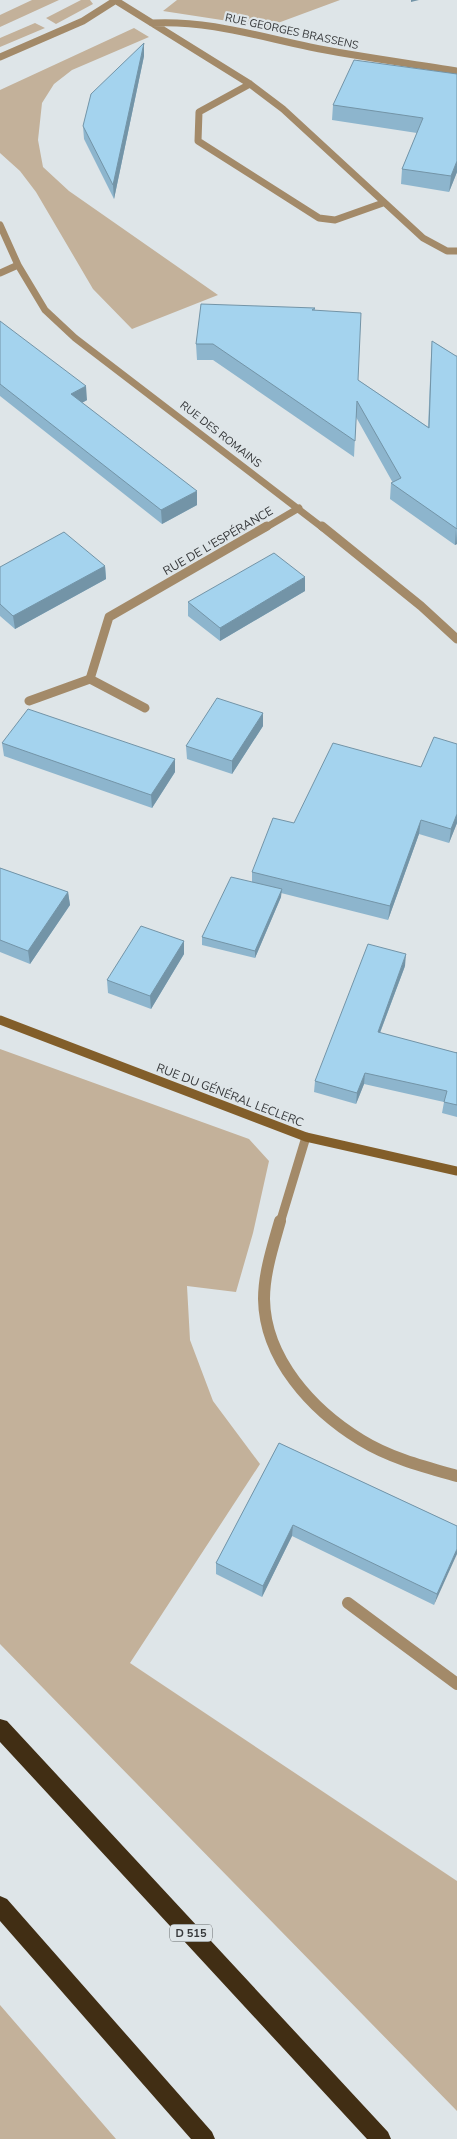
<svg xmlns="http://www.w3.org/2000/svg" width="457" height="2139" viewBox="0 0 457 2139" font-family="'Nunito Sans',sans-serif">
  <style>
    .green { fill: #c3b19a }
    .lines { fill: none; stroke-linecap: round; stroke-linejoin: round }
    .lane-far1 { stroke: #a38a69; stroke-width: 9 }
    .lane { stroke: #a38a69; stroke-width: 12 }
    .street-far1 { stroke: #a38a69; stroke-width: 7 }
    .street { stroke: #a38a69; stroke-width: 9 }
    .secondary { stroke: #825e2a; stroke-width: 9 }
    .highway { fill: #412e14; fill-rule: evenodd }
    .wall { fill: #8db5cd }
    .shaded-wall { fill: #7394a7 }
    .building { fill: #a4d3ee; stroke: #7394a7 }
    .labels { text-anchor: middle; stroke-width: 4.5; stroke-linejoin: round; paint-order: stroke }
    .far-street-label { font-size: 11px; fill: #36383a; stroke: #dee5e8 }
    .shield { fill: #dee5e8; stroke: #686c6e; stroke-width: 1 }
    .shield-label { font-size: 11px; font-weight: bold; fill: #36383a }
    .street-label { font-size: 12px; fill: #36383a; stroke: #dee5e8 }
  </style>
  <rect width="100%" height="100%" fill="#dee5e8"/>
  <!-- green -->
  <path class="green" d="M32,0H59L0,27V15Z
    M81,0H90L93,4L56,24L46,18Z
    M177,0H340L267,27L163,11Z
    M35,23L45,28L0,47V38Z
    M134,28L149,37L72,70L54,84L42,103L38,140L43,167L69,191L218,295L132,329L93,289L36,192L20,171L0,153V90Z
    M0,1049L249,1139L269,1161L253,1233L236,1292L187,1286L190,1340L213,1401L260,1464L130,1663L457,1881V2111L0,1644Z
    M0,2005L116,2139H0Z"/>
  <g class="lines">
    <!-- lane-far1 -->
    <path class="lane-far1" d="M29,701L90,679
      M280,1223L306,1137"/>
    <!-- lane -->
    <path class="lane" d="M280,1221C273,1246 264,1273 264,1299C265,1359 312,1410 361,1440C390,1458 425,1467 457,1476
      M348,1603L457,1684"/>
    <!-- street-far1 -->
    <path class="street-far1" d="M115,0L250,84L283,109L423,238L447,251H457
      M152,23C207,20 257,36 310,47C359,57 408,63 457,71
      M0,57L83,21L116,0
      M250,84L199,112L198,141L319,218L335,220L383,203
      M0,225L18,265L45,310L75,338L323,528
      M0,273L18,265
      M265,528L299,508"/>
    <!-- street -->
    <path class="street" d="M322,526L421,606L457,639
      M145,708L90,679L109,617L267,526"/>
    <!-- secondary -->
    <path class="secondary" d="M0,1020L306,1137L457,1171"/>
    <!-- highway -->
    <path class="highway" d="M0,1719L7,1721L388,2132L391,2139H367L0,1742Z
      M0,1896L7,1899L212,2132L215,2139H191L0,1921Z"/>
  </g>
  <!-- wall -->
  <path class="wall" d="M144,43V56L114,199L84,139L83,126Z
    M457,74V172L449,192L401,184L402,169L417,133L332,120L333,105Z
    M315,308V310L358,380L428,427L431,357L432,341L456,356L457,544L455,545L390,499L391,483H393L356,417L354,457L213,360H197L196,344Z
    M0,321L87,400L82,403L197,505L162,524L0,396Z
    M105,566L106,579L15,629L0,616V567Z
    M305,591L220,641L188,616V602Z
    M263,713V726L232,774L187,759L186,746Z
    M2,743L175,759V772L152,808L4,756Z
    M457,744V823L449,843L419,834L388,920L281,893V897L255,958L202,945V937L252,882V872L294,823L421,767Z
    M0,868L68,892L70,905L30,964L0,952Z
    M184,941V954L151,1009L108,993L107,980Z
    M405,966L380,1033L457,1053V1052V1117L442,1113L444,1102L364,1084L356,1104L314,1092L315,1081Z
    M279,1443L457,1526L434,1605L292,1536L262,1597L216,1574V1563Z"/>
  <!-- shaded-wall -->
  <path class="shaded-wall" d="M411,0H419L411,2Z
    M144,43V56L114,199L113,185Z
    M457,161V172L449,192L451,176Z
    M86,386L87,400L72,408L71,394Z
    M197,491V505L162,524L161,510Z
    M456,529L457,544L455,545Z
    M105,566L106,579L15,629L13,616Z
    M305,577V591L220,641V628Z
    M263,713V726L232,774V761Z
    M175,759V772L152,808L151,795Z
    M457,814V823L449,843L451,829Z
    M421,820L419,834L388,920L390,906Z
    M282,889L281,897L255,958V951Z
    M68,892L70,905L30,964L28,951Z
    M184,941V954L151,1009L150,996Z
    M406,954L405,966L376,1043L378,1032Z
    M365,1073L364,1084L356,1104L357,1093Z
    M293,1525L292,1536L262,1597L263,1586Z
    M457,1549V1554L434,1605L437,1594Z"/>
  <!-- building -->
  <path class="building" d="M144,43L113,185L83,126L91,94Z
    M354,60L457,74V161L451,176L402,169L423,118L333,105Z
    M201,304L315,308L312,310L361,313L358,380L429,428L432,341L456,356H457V529L391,483L401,478L357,401L355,441L213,344H196Z
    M0,321L86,386L71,394L197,491L161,510L0,384Z
    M64,532L105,566L13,616L0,604V567Z
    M274,553L305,577L220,628L188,602Z
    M217,698L263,713L232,761L186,746Z
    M28,709L175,759L151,795L2,743Z
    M434,737L457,744V814L451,829L421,820L390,906L252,872L273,818L294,823L333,743L421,767Z
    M0,868L68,892L28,951L0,940Z
    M231,877L282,889L255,951L202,937Z
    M141,926L184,941L150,996L107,980Z
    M368,944L406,954L378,1032L457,1053V1052V1105L444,1102L447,1091L365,1073L357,1093L315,1081Z
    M279,1443L457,1526V1549L437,1594L293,1525L263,1586L216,1563Z"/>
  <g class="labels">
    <!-- far-street labels -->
    <g class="far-street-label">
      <text transform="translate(292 31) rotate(12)" y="4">RUE GEORGES BRASSENS</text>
      <text transform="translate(221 434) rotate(38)" y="4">RUE DES ROMAINS</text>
    </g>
    <!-- shield labels -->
    <rect class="shield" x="170" y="1924.5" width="42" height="17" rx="4"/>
    <g class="shield-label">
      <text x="191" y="1937">D 515</text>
    </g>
    <!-- street labels -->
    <g class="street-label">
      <text transform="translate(218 541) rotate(-30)" y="4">RUE DE L'ESPÉRANCE</text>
      <text transform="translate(230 1095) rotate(21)" y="4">RUE DU GÉNÉRAL LECLERC</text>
    </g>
  </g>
</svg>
